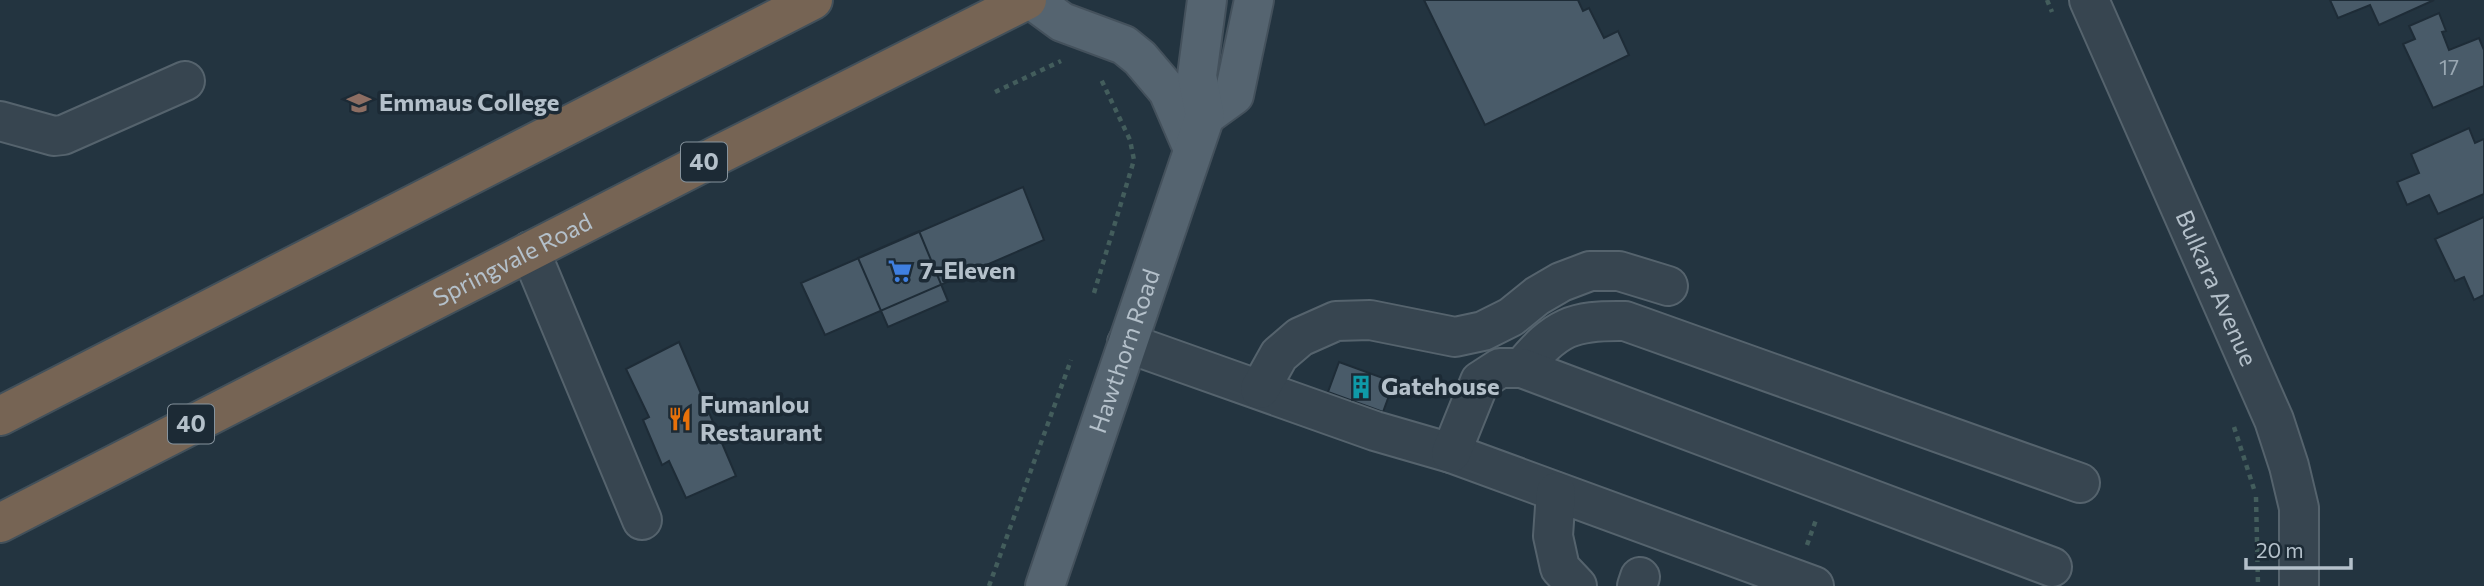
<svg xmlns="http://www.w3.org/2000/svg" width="2484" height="586" viewBox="0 0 2484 586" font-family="Commissioner,sans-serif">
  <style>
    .building { fill: #495b69; stroke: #1e2c37; stroke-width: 2 }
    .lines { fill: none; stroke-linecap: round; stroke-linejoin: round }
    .minor-casing { stroke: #55636d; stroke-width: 42 }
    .major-casing { stroke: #44515c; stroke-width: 42 }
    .highway-casing { stroke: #42505a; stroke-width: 42 }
    .path { stroke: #435d5c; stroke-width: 4.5; stroke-dasharray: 5 5; stroke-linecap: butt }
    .minor { stroke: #374550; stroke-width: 38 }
    .major { stroke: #556470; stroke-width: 38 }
    .highway { stroke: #766454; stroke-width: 38 }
    .labels { text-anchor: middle; stroke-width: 7; stroke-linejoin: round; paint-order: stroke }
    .number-label { font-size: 21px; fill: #99a7b2 }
    .shield { fill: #1c2a35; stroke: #86939d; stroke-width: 2 }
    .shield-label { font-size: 23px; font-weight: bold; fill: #b4c0ca }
    .poi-label { font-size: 24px; font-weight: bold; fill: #b4c0ca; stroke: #1c2a35; text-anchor: start }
    .street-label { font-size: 24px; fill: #b4c0ca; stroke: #1c2a35 }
  </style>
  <rect width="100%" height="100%" fill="#233440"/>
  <!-- building -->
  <path class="building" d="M1424,0H1578L1583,11L1589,8L1604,38L1618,31L1629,55L1485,125Z
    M2330,0H2434L2379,25L2370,5L2338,18Z
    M2439,13L2446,31L2442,32L2449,50L2479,38L2484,50V86L2433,108L2403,44L2415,39L2409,26Z
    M2469,128L2475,143L2484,139V194L2438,214L2429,195L2407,205L2397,182L2419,173L2411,154Z
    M1023,187L1044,240L825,335L801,283Z
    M2484,217V295L2474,300L2464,277L2455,281L2435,239Z
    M919,231L948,301L888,327L858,258Z
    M679,342L736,476L686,498L669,461L662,465L643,420L649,417L626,369Z
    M1339,362L1394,382L1383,412L1328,392Z"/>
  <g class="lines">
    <!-- minor casing -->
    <g class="minor-casing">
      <g id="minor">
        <path id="s1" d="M2089,0L2274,420L2289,466L2299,508V586"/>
        <path d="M0,121L54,136L63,135L185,81"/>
        <path d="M530,251L642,520"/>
        <path d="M1127,343L1375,431L1451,453L1814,586"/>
        <path d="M1522,368C1556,327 1572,320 1625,321L2080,483"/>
        <path d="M1260,389L1279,355L1300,337L1336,321L1370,320L1455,337L1483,331L1511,317L1537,296L1561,282L1590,271H1619L1668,286"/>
        <path d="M1451,453L1480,381L1500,368H1522L2052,567"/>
        <path d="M1556,492L1553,536L1560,568L1577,586"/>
        <path d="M1637,586L1640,577"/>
      </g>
    </g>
    <!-- major casing -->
    <g class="major-casing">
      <g id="major">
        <path d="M1032,0L1062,22L1124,45L1140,58L1168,91L1193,149"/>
        <path d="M1205,116L1234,95L1254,0"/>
        <path id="s2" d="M1045,586L1205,116L1197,76L1207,0"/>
      </g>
    </g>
    <!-- highway casing -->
    <g class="highway-casing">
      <g id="highway">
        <path d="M0,416L813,0"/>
        <path id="s3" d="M0,523L716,156L1027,0"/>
      </g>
    </g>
    <!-- path -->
    <path class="path" d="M2047,0L2052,12
      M995,92L1061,61
      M1094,293L1134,160L1130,140L1100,77
      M2234,427L2254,489
      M2256,497L2258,586
      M1807,545L1817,517
      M989,586L1071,360"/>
    <!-- minor -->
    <use href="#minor" class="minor"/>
    <!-- major -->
    <use href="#major" class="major"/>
    <!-- highway -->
    <use href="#highway" class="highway"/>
  </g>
  <!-- icons -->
  <defs>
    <g id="school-bare" transform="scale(1.89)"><path d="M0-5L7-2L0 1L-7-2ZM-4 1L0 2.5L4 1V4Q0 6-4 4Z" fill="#8d6e63" stroke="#1c2a35" stroke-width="2.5" paint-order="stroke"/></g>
    <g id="supermarket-bare" transform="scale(1.89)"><path d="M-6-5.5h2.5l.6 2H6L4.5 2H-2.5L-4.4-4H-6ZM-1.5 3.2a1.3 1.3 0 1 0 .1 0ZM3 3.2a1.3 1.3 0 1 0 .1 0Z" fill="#3f7fe0" stroke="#1c2a35" stroke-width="2.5" paint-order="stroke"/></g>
    <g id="building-bare" transform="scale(1.89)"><path d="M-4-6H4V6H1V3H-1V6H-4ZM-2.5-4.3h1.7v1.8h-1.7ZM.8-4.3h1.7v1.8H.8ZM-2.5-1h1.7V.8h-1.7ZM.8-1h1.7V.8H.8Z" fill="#0f9aa8" stroke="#1c2a35" stroke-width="2.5" paint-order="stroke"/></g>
    <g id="restaurant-bare" transform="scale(1.89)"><path d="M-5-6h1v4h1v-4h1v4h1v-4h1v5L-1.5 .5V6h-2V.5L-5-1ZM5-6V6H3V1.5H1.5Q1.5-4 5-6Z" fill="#e8710a" stroke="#1c2a35" stroke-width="2.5" paint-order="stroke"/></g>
  </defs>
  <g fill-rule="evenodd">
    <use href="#school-bare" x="359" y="103"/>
    <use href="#supermarket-bare" x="900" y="271"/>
    <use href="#building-bare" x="1361" y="387"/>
    <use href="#restaurant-bare" x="680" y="419"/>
  </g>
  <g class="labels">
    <!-- number labels -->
    <g class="number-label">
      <text x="2449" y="75">17</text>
    </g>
    <!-- shield labels -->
    <g class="shield">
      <rect x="681" y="142.5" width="46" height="39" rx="5"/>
      <rect x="168" y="404.5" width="46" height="39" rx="5"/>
    </g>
    <g class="shield-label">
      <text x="704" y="170">40</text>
      <text x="191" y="432">40</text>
    </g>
    <!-- poi labels -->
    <g class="poi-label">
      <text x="379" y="111">Emmaus College</text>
      <text x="920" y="279">7-Eleven</text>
      <text x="1381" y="395">Gatehouse</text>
      <text x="700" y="413">Fumanlou<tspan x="700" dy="28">Restaurant</tspan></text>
    </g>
    <!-- street labels -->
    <g class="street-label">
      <text dy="8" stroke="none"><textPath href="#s3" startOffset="576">Springvale Road</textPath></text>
      <text dy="8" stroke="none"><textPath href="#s1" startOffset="315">Bulkara Avenue</textPath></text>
      <text dy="8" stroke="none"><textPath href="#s2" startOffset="248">Hawthorn Road</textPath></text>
    </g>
  </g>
  <!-- scale -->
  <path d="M2246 558v10h105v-10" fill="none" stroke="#b4c0ca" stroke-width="3.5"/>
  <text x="2256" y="558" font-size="21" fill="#b4c0ca" stroke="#1c2a35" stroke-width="5" paint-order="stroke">20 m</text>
</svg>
